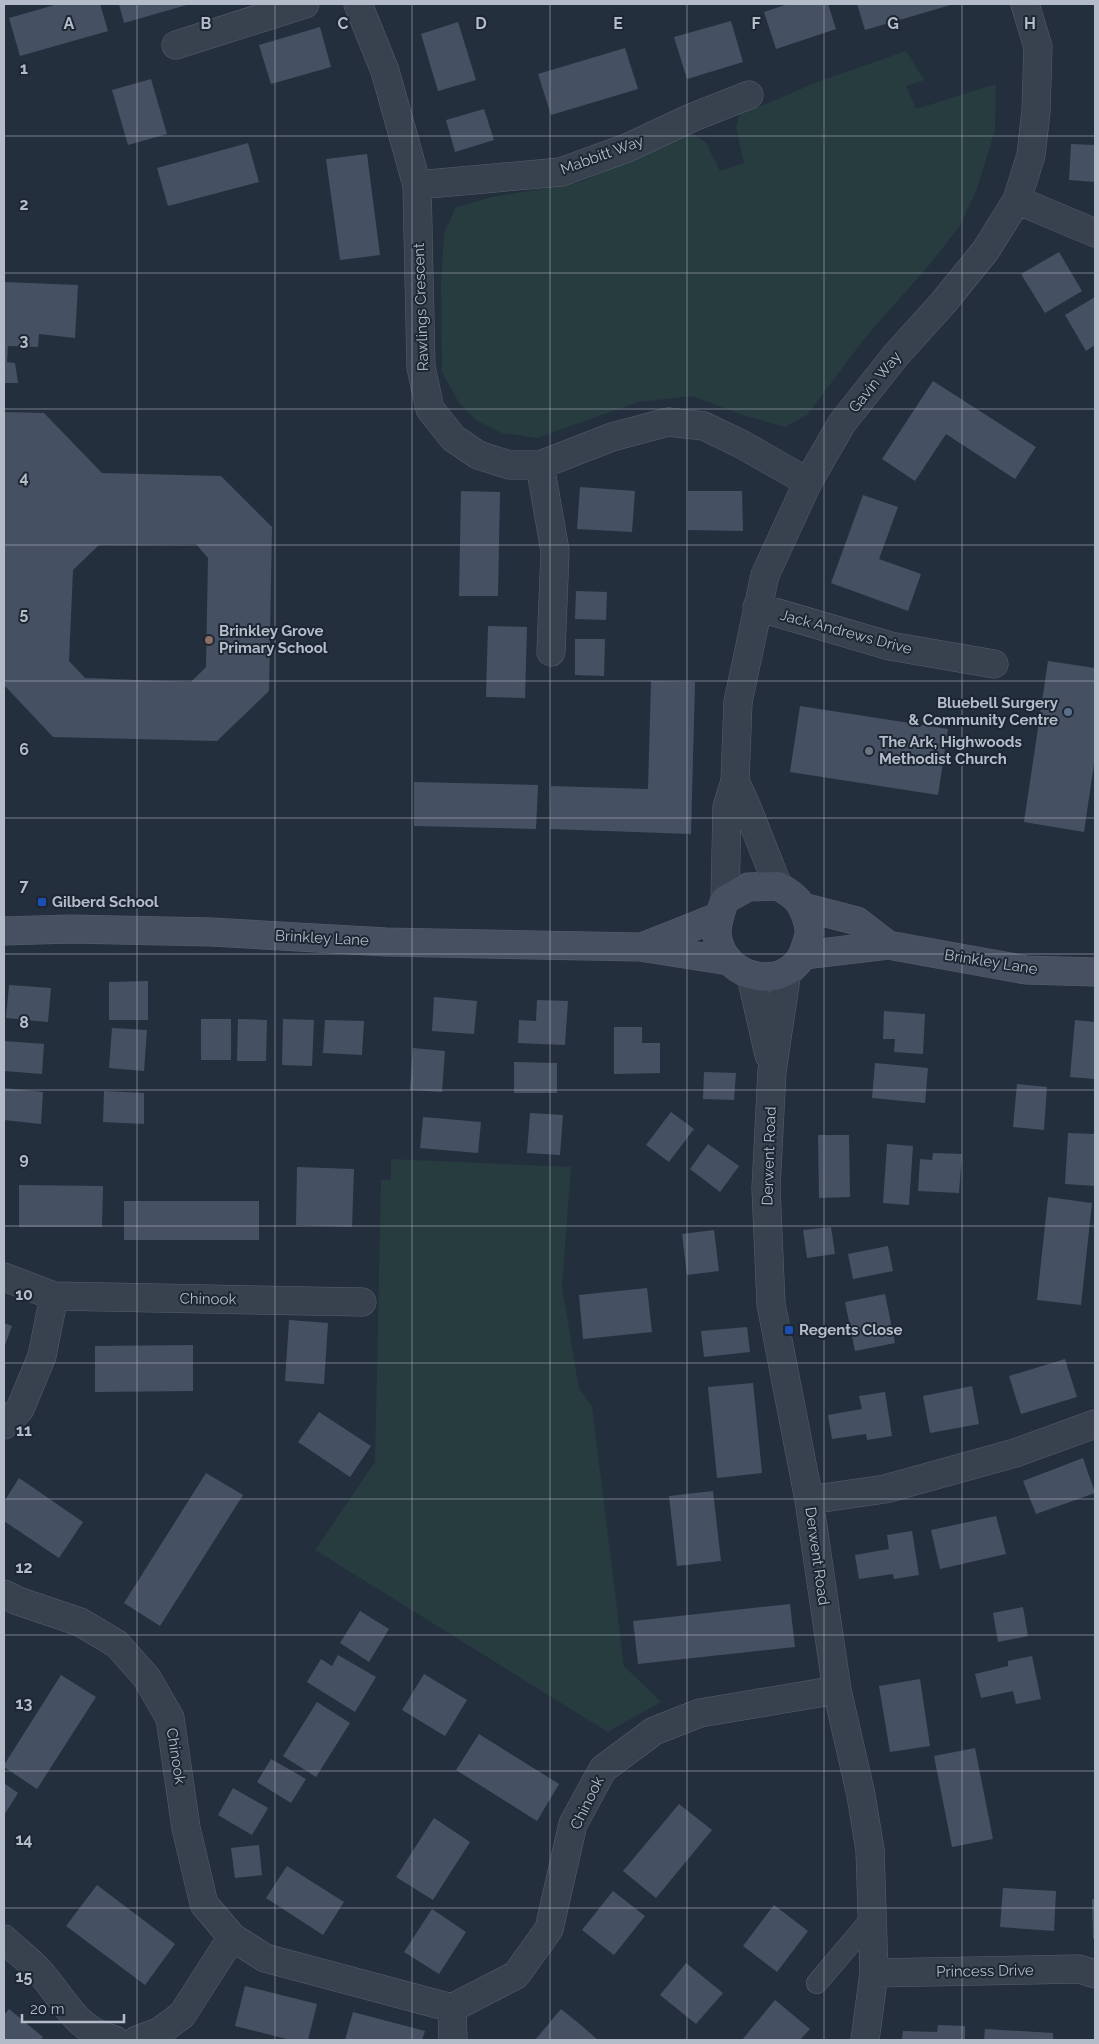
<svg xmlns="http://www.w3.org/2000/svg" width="1099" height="2044" viewBox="0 0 1099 2044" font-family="Raleway,sans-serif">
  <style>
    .green { fill: #263c3f }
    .building { fill: #455162; fill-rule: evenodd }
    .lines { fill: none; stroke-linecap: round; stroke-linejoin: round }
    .lane-casing { stroke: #565f6c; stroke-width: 22 }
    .street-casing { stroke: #565f6c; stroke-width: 29 }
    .secondary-casing { stroke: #565f6c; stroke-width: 29 }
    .lane { stroke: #38414e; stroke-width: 21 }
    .street { stroke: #38414e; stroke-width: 28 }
    .secondary { stroke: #465061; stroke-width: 28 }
    .grid { fill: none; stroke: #b4bcc9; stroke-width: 1; stroke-opacity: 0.55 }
    .education-dot { fill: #8d6e63; stroke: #1d2633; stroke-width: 2 }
    .service-dot { fill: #5c6f8a; stroke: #1d2633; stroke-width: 2 }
    .worship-dot { fill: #6b7280; stroke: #1d2633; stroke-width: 2 }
    .transit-dot { fill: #1a4fb4; stroke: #1d2633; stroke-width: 2 }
    .labels { text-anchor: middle; stroke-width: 4; stroke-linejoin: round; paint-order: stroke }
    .street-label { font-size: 15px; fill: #b4bcc9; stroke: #1d2633 }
    .poi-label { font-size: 15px; font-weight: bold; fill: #b4bcc9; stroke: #1d2633; text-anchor: start }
    .grid-label { font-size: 16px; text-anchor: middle; font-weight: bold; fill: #b4bcc9; stroke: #1d2633; stroke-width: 4; stroke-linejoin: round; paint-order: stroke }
  </style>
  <rect width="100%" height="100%" fill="#242f3e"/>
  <!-- green -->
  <path class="green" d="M906,51L924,80L906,86L916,109L996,84L995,130L977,189L959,227L930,264L864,339L807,415L785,427L743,415L692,396L638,402L537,438L502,433L476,420L459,403L442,372L441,283L444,233L456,207L492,197L581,182L637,157L690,131L706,143L720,171L744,163L736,127L740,113L766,104L817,82Z
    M391,1159L571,1167L562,1286L579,1389L592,1406L624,1666L661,1702L608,1732L315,1550L375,1462L381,1180H391Z"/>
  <!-- building -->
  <path class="building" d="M58,4H100L108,31L20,56L9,18Z
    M119,4H190L124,23Z
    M788,4H828L836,29L776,49L764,12Z
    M857,4H954L865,30Z
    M731,21L743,62L687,79L674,37Z
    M458,22L476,80L438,91L421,34Z
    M320,27L331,67L271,84L259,45Z
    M625,48L638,89L551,115L538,74Z
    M151,79L167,134L128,145L112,90Z
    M484,109L494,140L455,152L446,120Z
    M248,143L259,182L168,206L157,168Z
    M1071,144L1095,145V182L1069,180Z
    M367,154L380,255L340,260L326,159Z
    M1059,252L1082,291L1045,313L1021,274Z
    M4,282L78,285L75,338L39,334L38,347L8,346L7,362L15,363L18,383H4Z
    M1095,297V345L1086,351L1065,315Z
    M933,381L1036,447L1015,479L946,434L915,481L882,459Z
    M4,412L44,413L102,473L221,476L272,527L269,691L217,741L53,737L4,685L5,565H4ZM196,544L208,558L206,667L191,682L85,678L69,661L73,570L99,545Z
    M580,487L635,491L632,532L577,529Z
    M461,491L500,492L498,596H459Z
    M688,491H742L743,531L688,530Z
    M863,495L898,507L879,559L921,574L908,611L831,583Z
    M576,591L607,592L606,620L575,619Z
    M488,626L527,627L525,698L486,697Z
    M575,639H605L604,676L575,675Z
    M1048,661L1095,668V757L1084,832L1024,822Z
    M651,681L695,682L691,834L550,829L551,786L648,789Z
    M800,706L948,729L938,795L790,772Z
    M414,782L538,785L536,829L414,826Z
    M148,981V1020H109V982Z
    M9,985L51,988L48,1022L6,1018Z
    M434,997L477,1001L474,1034L432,1031Z
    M537,1000L568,1001L565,1045L518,1043L519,1020L536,1021Z
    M884,1011L925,1014L923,1054L894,1052L895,1039H883Z
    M201,1019H231V1060H201Z
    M238,1019L267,1020L266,1061H237Z
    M283,1019L314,1020L312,1066L282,1065Z
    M325,1020L364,1021L362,1055L323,1053Z
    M1075,1020L1095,1022V1079L1070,1077Z
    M614,1027H642V1043H660V1073L614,1074Z
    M112,1028L147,1030L144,1071L109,1068Z
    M4,1041L44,1044L42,1074L4,1071Z
    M413,1048L445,1051L442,1092L410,1090Z
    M514,1062L557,1063V1093H514Z
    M875,1063L928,1068L925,1103L872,1098Z
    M704,1072L736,1073L734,1100L703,1099Z
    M1017,1084L1047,1087L1044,1130L1013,1127Z
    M4,1088L43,1092L41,1124L4,1120Z
    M104,1091L144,1093V1124L103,1122Z
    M671,1112L694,1129L669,1162L646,1145Z
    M530,1113L563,1115L560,1155L527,1153Z
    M423,1117L481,1122L478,1153L420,1148Z
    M1068,1133L1095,1134V1186L1065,1184Z
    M818,1135H849L850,1197L819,1198Z
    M708,1144L739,1166L720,1192L690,1169Z
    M887,1144L913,1146L909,1205L883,1203Z
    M933,1153L962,1154L959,1193L918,1191L920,1159L932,1160Z
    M297,1167L354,1169L352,1227L296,1225Z
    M19,1185L103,1186L102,1227H19Z
    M1048,1197L1092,1203L1081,1305L1037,1300Z
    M124,1201H259V1240H124Z
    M831,1227L835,1254L807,1258L803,1230Z
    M714,1230L719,1271L687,1275L682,1234Z
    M888,1246L893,1271L853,1279L848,1254Z
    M647,1288L652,1332L583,1339L579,1295Z
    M885,1294L895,1343L855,1351L845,1302Z
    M289,1320L328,1323L324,1384L285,1381Z
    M4,1323L12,1326L4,1348Z
    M747,1327L750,1352L704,1357L701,1331Z
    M193,1345V1391L95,1392V1346Z
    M1065,1359L1077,1397L1021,1414L1009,1376Z
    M753,1383L762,1473L717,1478L708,1387Z
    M972,1386L979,1424L930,1433L923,1396Z
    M885,1392L892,1436L867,1440L866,1434L832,1439L828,1415L862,1409L859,1396Z
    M319,1412L371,1446L350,1477L298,1442Z
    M1083,1458L1095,1493L1036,1514L1023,1481Z
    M206,1473L243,1495L160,1626L124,1603Z
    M19,1478L83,1522L59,1558L4,1521V1502Z
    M713,1491L721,1561L677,1566L669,1496Z
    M996,1516L1006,1554L940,1569L931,1530Z
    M912,1531L919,1575L894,1579L893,1574L859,1579L855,1555L889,1549L887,1535Z
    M790,1604L795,1647L638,1664L633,1621Z
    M1023,1607L1028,1636L998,1642L993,1613Z
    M360,1611L389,1629L369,1662L340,1643Z
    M338,1655L376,1677L355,1712L307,1682L321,1659L332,1666Z
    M1032,1656L1041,1699L1016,1704L1013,1691L981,1698L975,1674L1008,1666V1661Z
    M424,1674L467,1700L445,1736L402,1710Z
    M61,1675L96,1697L37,1789L4,1767V1765Z
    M920,1679L930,1746L890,1752L879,1686Z
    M317,1702L350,1723L316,1777L283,1756Z
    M479,1734L559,1784L537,1821L456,1770Z
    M975,1748L993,1839L952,1847L934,1756Z
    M271,1759L306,1779L291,1803L257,1782Z
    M4,1783L18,1793L4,1815Z
    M233,1788L268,1808L252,1835L218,1815Z
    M679,1804L712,1830L656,1898L623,1871Z
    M434,1818L470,1842L433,1900L396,1877Z
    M259,1845L262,1875L235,1878L231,1848Z
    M287,1866L344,1902L323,1935L266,1898Z
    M97,1885L175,1944L145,1985L66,1926Z
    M1003,1888L1056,1891L1054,1931L1000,1927Z
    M613,1891L645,1916L614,1955L582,1930Z
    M1092,1899H1095V1939H1093Z
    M774,1905L808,1931L777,1972L743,1946Z
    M432,1909L466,1932L439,1974L404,1952Z
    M686,1963L723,1993L696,2024L660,1995Z
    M245,1986L317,2004L308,2040H291L235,2026Z
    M775,2000L810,2029L800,2040H742Z
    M9,2009L43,2037L41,2040H4V2015Z
    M561,2009L582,2026L598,2040H535Z
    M353,2012L425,2031L422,2040H345Z
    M938,2025L965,2026V2040H902L903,2031L937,2032Z
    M985,2029L1053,2033V2040H984Z"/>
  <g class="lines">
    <!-- lane casing -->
    <g class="lane-casing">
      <path id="lane" d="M817,1983L873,1917"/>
    </g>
    <!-- street casing -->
    <g class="street-casing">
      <path id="street" d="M358,4L385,71L417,185L421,367L430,409L453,438L478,455L509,465H540L612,437L668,422L704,426L741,444L808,482
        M176,45L305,4
        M417,185L561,172L627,148L691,118L749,95
        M1017,200L1095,233
        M540,465L555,551L551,652
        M757,607L890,646L994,664
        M735,781L746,805L778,886
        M725,900L727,807L735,781L738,702L765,575L808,482L842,423L896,355L943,303L986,250L1017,200L1031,155L1036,111L1038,47L1025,4
        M787,971L772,1071L766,1188L771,1304L809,1500L837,1690L861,1795L870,1850L874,1973L865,2040
        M751,976L769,1055
        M4,1277L54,1296L362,1302
        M4,1425L20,1409L42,1356L54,1296
        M809,1500L885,1489L1015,1453L1095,1424
        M4,1594L18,1601L80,1622L117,1644L147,1678L170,1718L186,1828L204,1904L232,1937L265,1958L452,2008L516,1975L549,1929L573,1824L603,1769L654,1731L700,1713L837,1690
        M4,1939C15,1950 28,1959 39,1971C65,1999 73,2029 115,2040
        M874,1973L1079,1969L1095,1974
        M452,2008L453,2040
        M137,2040L159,2032L182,2015L232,1937"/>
    </g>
    <!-- secondary casing -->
    <g class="secondary-casing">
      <path id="secondary" d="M778,886C797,897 802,902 808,923C810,932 809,937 806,945C794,994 722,983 717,934C717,923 721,910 725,900L748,887Z
        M803,907L857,921L888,945
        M4,931L71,929L211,932L386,942L640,947L729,961
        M642,947L720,916
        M804,955L888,945L1026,970L1095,972"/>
    </g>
    <!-- lane -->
    <use href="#lane" class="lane"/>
    <!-- street -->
    <use href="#street" class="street"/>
    <!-- secondary -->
    <use href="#secondary" class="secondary"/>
  </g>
  <!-- grid -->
  <path class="grid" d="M137,4V2040M275,4V2040M412,4V2040M550,4V2040M687,4V2040M824,4V2040M962,4V2040M4,136H1095M4,273H1095M4,409H1095M4,545H1095M4,681H1095M4,818H1095M4,954H1095M4,1090H1095M4,1226H1095M4,1363H1095M4,1499H1095M4,1635H1095M4,1771H1095M4,1908H1095"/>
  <!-- markers -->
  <circle class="education-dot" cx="209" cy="640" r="5"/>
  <circle class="service-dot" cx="1068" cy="712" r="5"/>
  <circle class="worship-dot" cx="869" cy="751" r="5"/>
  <g class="transit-dot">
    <rect x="37" y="897" width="10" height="10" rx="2.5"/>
    <rect x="784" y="1325" width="10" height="10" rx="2.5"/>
  </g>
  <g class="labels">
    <!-- street labels -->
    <g class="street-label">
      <text transform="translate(602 155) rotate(-20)" y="5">Mabbitt Way</text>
      <text transform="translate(421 307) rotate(-92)" y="5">Rawlings Crescent</text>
      <text transform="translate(875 382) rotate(-51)" y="5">Gavin Way</text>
      <text transform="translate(846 632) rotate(15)" y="5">Jack Andrews Drive</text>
      <text transform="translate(322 938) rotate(3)" y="5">Brinkley Lane</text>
      <text transform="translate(991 962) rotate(9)" y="5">Brinkley Lane</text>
      <text transform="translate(769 1156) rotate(-88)" y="5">Derwent Road</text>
      <text transform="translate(208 1299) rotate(1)" y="5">Chinook</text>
      <text transform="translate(817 1556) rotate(82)" y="5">Derwent Road</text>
      <text transform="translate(176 1756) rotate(81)" y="5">Chinook</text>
      <text transform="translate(587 1803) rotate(-64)" y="5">Chinook</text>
      <text transform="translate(985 1971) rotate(-1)" y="5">Princess Drive</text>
    </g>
    <!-- poi labels -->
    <g class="poi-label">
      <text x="219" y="636">Brinkley Grove<tspan x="219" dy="17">Primary School</tspan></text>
      <text x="1058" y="708" text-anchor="end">Bluebell Surgery<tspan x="1058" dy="17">&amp; Community Centre</tspan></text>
      <text x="879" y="747">The Ark, Highwoods<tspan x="879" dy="17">Methodist Church</tspan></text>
      <text x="52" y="907">Gilberd School</text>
      <text x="799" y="1335">Regents Close</text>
    </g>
  </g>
  <g class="grid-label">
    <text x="69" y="29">A</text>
    <text x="206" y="29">B</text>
    <text x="343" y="29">C</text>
    <text x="481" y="29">D</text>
    <text x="618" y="29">E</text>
    <text x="756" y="29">F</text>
    <text x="893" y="29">G</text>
    <text x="1030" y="29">H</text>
    <text x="24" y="74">1</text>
    <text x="24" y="210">2</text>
    <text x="24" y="346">3</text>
    <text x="24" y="483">4</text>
    <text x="24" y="619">5</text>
    <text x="24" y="755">6</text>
    <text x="24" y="891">7</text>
    <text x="24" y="1028">8</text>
    <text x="24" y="1164">9</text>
    <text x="24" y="1300">10</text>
    <text x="24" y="1436">11</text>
    <text x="24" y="1573">12</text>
    <text x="24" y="1709">13</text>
    <text x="24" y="1845">14</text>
    <text x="24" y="1982">15</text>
  </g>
  <!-- border -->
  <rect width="1099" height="2044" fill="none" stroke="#b4bcc9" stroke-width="10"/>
  <!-- scale -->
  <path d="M22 2014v8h102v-8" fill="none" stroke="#b4bcc9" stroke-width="2.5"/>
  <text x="30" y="2014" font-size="15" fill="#b4bcc9" stroke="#1d2633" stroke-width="4" paint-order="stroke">20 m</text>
</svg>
